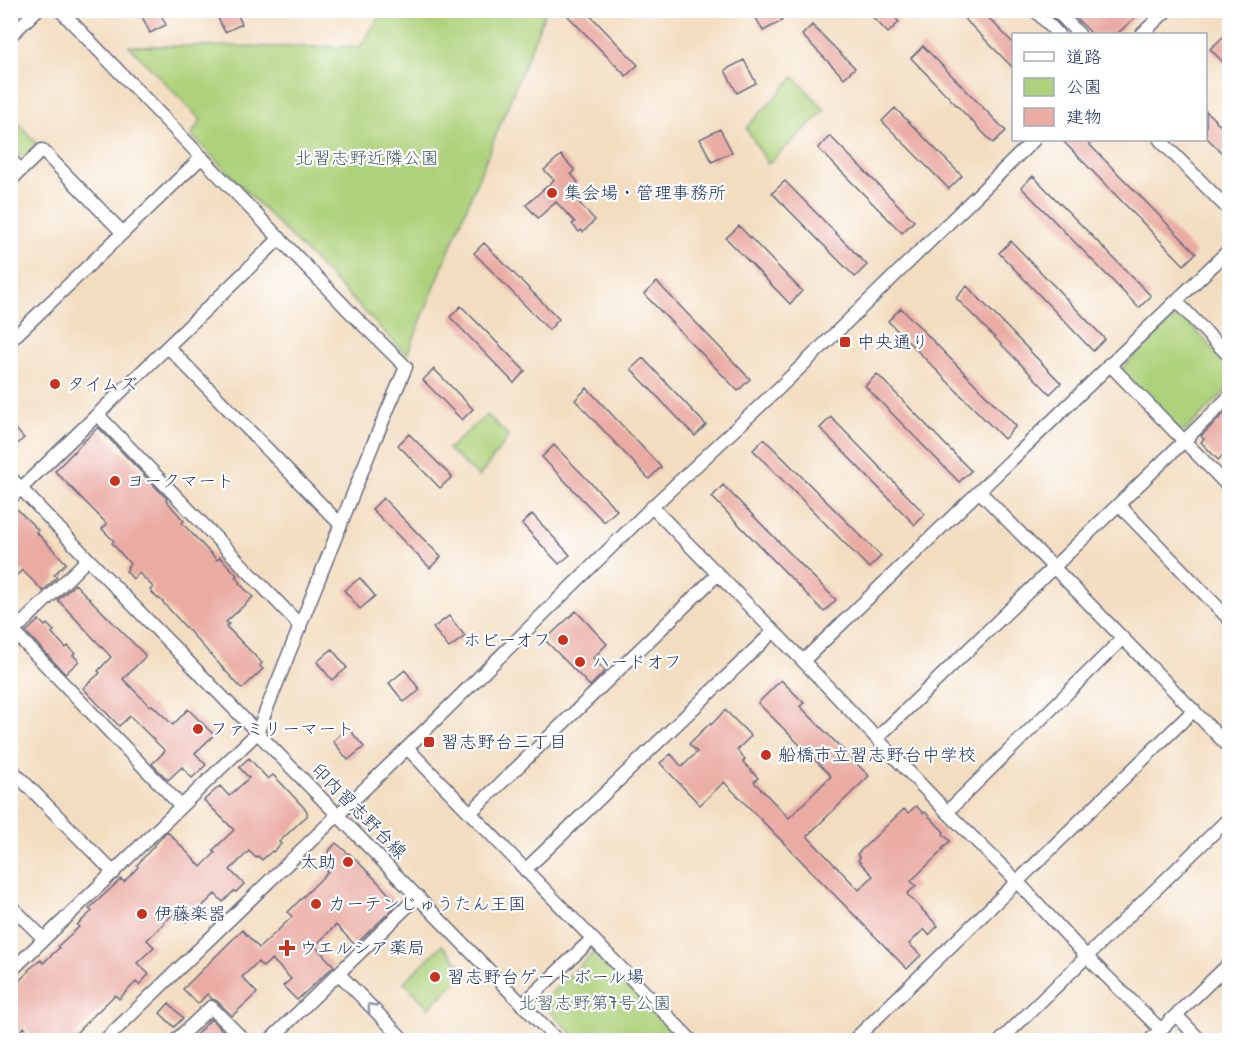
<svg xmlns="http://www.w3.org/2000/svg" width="1240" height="1051" viewBox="0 0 1240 1051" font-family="'Patrick Hand','Klee One',sans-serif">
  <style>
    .green { fill: #aed27b; stroke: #64806c; stroke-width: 1.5 }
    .building { fill: #eaaba3 }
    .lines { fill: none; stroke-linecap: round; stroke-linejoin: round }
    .minor-casing { stroke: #676c80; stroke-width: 15 }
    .minor { stroke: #fff; stroke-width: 12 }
    .oneway { stroke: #8d97ae }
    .poi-dot { fill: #c8321e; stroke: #fff; stroke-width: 2 }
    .labels { text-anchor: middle; stroke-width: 4.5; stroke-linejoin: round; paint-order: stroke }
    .park-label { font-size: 18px; fill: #476067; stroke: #fff }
    .poi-label { font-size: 18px; fill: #1b2f5e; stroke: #fff; text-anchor: start }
    .street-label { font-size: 18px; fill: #1b2f5e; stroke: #fff }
  </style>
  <rect width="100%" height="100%" fill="#fff"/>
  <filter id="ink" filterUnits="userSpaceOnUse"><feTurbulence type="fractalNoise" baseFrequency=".0167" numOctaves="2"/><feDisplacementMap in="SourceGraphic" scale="12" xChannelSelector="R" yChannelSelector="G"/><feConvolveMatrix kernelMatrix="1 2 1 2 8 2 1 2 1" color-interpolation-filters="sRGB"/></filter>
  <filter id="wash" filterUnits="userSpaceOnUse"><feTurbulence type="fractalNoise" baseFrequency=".008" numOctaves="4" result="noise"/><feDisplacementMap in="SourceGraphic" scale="24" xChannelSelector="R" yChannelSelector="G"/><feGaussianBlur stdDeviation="1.35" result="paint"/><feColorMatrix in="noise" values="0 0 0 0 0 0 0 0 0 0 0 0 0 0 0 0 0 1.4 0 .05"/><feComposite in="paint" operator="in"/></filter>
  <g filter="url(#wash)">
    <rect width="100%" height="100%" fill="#f3ddc0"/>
    <!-- green -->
    <path class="green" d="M384,10L546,11L407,355L191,135L201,120L129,46L360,47Z
      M794,77L825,110L768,164L746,128Z
      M11,115L37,144L25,156H19L11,147Z
      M1179,313L1229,365V388L1185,431H1180L1120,370Z
      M487,415L509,436L479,477L448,449Z
      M442,945L467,971L429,1008L404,982Z
      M599,951L685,1040H578L544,1005V1000L593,953Z"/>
    <g id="blocks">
      <!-- building -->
      <path class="building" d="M139,10H159L166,25L150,33Z
        M214,10H235L242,24L225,32Z
        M573,10H585L638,65L626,76L568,16Z
        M752,10H776L782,21L763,31Z
        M866,10H888L899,22L888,33Z
        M956,10H981L1014,44V69Z
        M1068,10H1143L1117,34H1092Z
        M812,25L855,68L844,78L802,35Z
        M1223,37L1230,43V69L1210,49Z
        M923,46L1006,131L993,143L911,58Z
        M744,60L756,83L737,93L725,70Z
        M895,108L962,176L949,189L882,121Z
        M1206,111L1230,135V161L1206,137Z
        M720,129L732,152L712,162L700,139Z
        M830,136L914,221L902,233L818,148Z
        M1062,140H1085L1196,253L1184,265Z
        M561,155L575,171L571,174L578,182L568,191L595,220L583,232L581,230L579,232L572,224L575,222L556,202L538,218L526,205L554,180L544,170Z
        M1033,176L1151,296L1139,308L1021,187Z
        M785,181L867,265L855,277L772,193Z
        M739,226L802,291L790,304L726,238Z
        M1011,241L1105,339L1093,351L999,253Z
        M484,243L559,319L549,330L474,253Z
        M657,282L750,379L738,391L644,294Z
        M967,286L1061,383L1050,394L956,298Z
        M461,306L525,371L514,383L450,317Z
        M901,308L1016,426L1004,439L888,321Z
        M643,358L706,425L695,436L631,369Z
        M434,369L473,409L462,420L423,380Z
        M877,374L971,471L959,482L865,386Z
        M587,388L661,467L649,479L575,400Z
        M1230,408V448L1218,460L1201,442L1204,439L1201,436Z
        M831,417L925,514L915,525L820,428Z
        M10,423L24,438L10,451Z
        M98,427L167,499L166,500L184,521L182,523L217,560L220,557L237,575L235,577L240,582L239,583L253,597L226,622L229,624L226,626L262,663L260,666L263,669L242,689L159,598L158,599L150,590L153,587L139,573L133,579L126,571L128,569L127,567L130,564L112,543L114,541L102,529L107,524L55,471Z
        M409,434L452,477L440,488L398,445Z
        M764,439L881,556L869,568L753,450Z
        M554,445L617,510L604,522L542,457Z
        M723,485L836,600L824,612L712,497Z
        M383,498L441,557L430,568L372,509Z
        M14,506L38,530L36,532L66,563L54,575L57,577L43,591L22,570L10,582V507Z
        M532,514L570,555L559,564L522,524Z
        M360,578L375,596L360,609L344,590Z
        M75,584L145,655V657L123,679L150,706L152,705L173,725L188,709L214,735L195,753L206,765L192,778L182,767L168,780L152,764L165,751L130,716L119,726L83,688L100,673L98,671L111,657L58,600Z
        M576,611L607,644L593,658L605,671L590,686L545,640Z
        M449,616L465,636L449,648L433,628Z
        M39,620L45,626L47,624L54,631L52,633L66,648L68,646L75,653L73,655L79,661L65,674L26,632Z
        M332,649L347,668L332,680L317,662Z
        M405,670L420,690L404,702L389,683Z
        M781,680L804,703L800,706L869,776L807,836L859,890L873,876L858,860L860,858L857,854L904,809L908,813L916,806L923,813L925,812L944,832L943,834L950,841L942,849L943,850L911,881L916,886L907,894L938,926L929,935L924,929L909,944L921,955L907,969L724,782L700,805L660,763L671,754L682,767L697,752L689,744L710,723L711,725L725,710L751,736L737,750L745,759L743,762L758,778L754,782L789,818L831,776L758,703Z
        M348,728L364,747L348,760L333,741Z
        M249,758L268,779L273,775L283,785L307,811V816L300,822L279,842L281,844L273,852L272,851L262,860L258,856L256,858L249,851L230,870L244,884L236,892L234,891L223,902L215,894L186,922L176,911L147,940L154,947L137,963L149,974L139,985L136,982L119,999L115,995L92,1017L75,1034L81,1041H37L24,1027L19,1032L10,1023V990L29,971L28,970L41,960L43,963L59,948L58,946L79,927L77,925L92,911L89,909L121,879L124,882L138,867L137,865L167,831L201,867L215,853L213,850L234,830L204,800L220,786L229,796L249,778L239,767Z
        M336,843L350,855V854L375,879L398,904L355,945L336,925L315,946L334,966L297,1000L283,986L291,979L272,959L263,967L258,962L242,977L257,993L232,1016L217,1001L212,999L207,994L198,1004L183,989L242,930L259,948L292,917L288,912L328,872L322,865L332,855L328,852Z
        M169,1003L183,1018L174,1027L160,1013Z
        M211,1019L233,1041H190Z"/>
    </g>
  </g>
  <g filter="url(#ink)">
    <use href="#blocks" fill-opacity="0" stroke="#676c80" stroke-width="1.5"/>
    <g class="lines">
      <!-- minor casing -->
      <g class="minor-casing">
        <path id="minor" d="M1035,10L1058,34
          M1056,10L1079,34
          M1142,34L1167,10
          M10,36L37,10
          M1160,140L1230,211
          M10,159L21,170
          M10,181L42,150L123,233
          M1176,301L1230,357
          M10,341L202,157
          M168,347L341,525
          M1109,364L1230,488
          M98,415L294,619L300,628
          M10,477L88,559L557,1040
          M979,491L1230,748
          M10,499L280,238
          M1119,505L1230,620
          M652,507L803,661L947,812L1017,881L1086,956L1161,1030
          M14,632L181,806
          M10,635L88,559
          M803,661L1230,249
          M877,738L1184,441L1230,396
          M407,748L691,1040
          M10,768L114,873
          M947,812L1122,639
          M470,813L718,574
          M525,870L773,632
          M10,905L44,939
          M10,972L257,733L373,444L406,367L354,316L60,10
          M339,974L404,1040
          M522,1005L592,939
          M1176,1015L1200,1040
          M105,1040L407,748L652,507L778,389L1034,140
          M176,1040L211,1007L244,1040
          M270,1040L418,896
          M854,1040L1194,710
          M1001,1040L1230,817
          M1150,1040L1230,963"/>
      </g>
      <!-- minor -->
      <use href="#minor" class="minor"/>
    </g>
    <!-- one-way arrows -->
    <defs><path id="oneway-chevron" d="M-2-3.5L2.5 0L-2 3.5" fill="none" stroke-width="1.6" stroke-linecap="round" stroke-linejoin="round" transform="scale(1.5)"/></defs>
    <use class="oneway" href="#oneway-chevron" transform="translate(371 1007) rotate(-134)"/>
  </g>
  <!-- markers -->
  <g class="poi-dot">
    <circle cx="552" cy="193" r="6"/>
    <rect x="839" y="336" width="12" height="12" rx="3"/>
    <circle cx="55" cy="384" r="6"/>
    <circle cx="115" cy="481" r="6"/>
    <circle cx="563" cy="640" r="6"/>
    <circle cx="580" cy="662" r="6"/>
    <circle cx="198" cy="729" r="6"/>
    <rect x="423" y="736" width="12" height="12" rx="3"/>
    <circle cx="766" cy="755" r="6"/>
    <circle cx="348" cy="862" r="6"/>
    <circle cx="316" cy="904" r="6"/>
    <circle cx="142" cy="914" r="6"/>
    <path d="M284 939h6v6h6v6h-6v6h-6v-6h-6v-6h6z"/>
    <circle cx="435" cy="977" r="6"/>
  </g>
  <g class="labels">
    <!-- park labels -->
    <g class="park-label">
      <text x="367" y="164">北習志野近隣公園</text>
      <text x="595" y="1009">北習志野第7号公園</text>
    </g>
    <!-- poi labels -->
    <g class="poi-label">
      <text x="564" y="199">集会場・管理事務所</text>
      <text x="857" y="348">中央通り</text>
      <text x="67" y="390">タイムズ</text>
      <text x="127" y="487">ヨークマート</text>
      <text x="551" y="646" text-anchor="end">ホビーオフ</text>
      <text x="592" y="668">ハードオフ</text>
      <text x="210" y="735">ファミリーマート</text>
      <text x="441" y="748">習志野台三丁目</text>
      <text x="778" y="761">船橋市立習志野台中学校</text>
      <text x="336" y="868" text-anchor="end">太助</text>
      <text x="328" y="910">カーテンじゅうたん王国</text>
      <text x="154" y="920">伊藤楽器</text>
      <text x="299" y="954">ウエルシア薬局</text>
      <text x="447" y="983">習志野台ゲートボール場</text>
    </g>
    <!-- street labels -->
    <g class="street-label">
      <text transform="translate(359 811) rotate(45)" y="6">印内習志野台線</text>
    </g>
  </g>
  <!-- margin -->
  <rect width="1240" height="1051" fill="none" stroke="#fff" stroke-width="36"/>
  <!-- legend -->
  <rect x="1012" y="33" width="195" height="108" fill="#ffffff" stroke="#a4acbf" stroke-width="1.5"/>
  <rect x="1024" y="52" width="30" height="9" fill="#ffffff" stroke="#a4acbf" stroke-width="1.5"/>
  <text x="1066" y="63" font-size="18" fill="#1b2f5e">道路</text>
  <rect x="1024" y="78" width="30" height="18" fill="#aed27b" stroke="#a4acbf" stroke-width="1.5"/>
  <text x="1066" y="93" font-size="18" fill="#1b2f5e">公園</text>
  <rect x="1024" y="108" width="30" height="18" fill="#eaaba3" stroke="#a4acbf" stroke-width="1.5"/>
  <text x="1066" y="123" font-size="18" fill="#1b2f5e">建物</text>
</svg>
